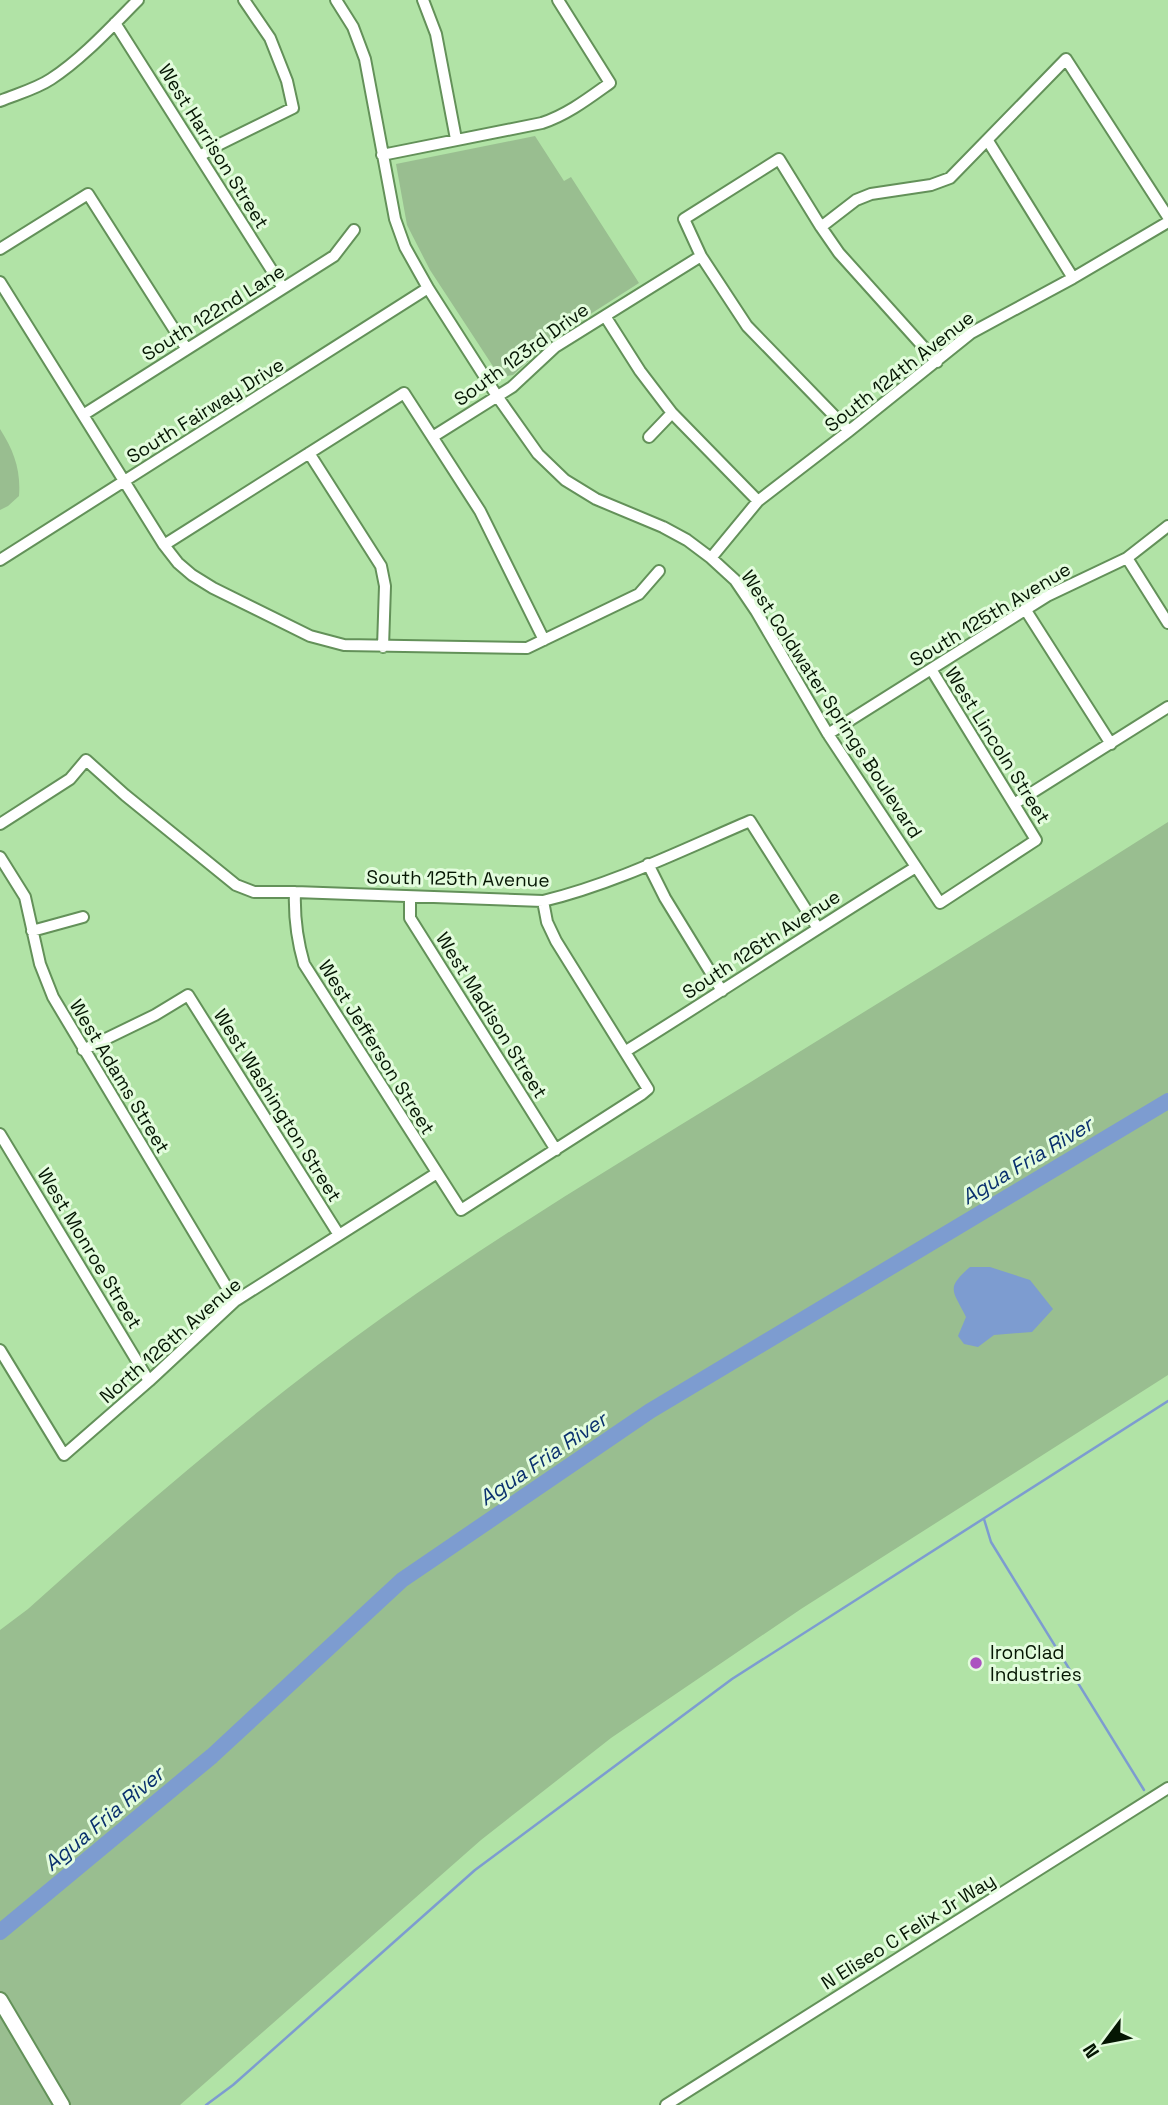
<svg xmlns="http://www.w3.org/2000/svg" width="1168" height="2105" viewBox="0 0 1168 2105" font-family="'Space Grotesk',sans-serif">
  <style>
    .green { fill: #99be90 }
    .water { fill: #7d9cd0 }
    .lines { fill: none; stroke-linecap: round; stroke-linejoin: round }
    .stream { stroke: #7d9cd0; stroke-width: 2.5 }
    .river { stroke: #7d9cd0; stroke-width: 16 }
    .minor-casing { stroke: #639159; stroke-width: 14 }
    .major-casing { stroke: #639159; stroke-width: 18 }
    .minor { stroke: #fff; stroke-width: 10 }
    .major { stroke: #fff; stroke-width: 14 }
    .poi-dot { fill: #ac53c0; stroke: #e3fcdd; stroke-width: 2.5 }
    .labels { text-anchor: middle; stroke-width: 6; stroke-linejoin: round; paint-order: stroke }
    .street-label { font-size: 19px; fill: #051603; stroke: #e3fcdd }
    .poi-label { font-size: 19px; fill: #051603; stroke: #e3fcdd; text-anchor: start }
    .water-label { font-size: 21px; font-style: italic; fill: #0a316e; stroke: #e3fcdd }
  </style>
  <rect width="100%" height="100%" fill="#b1e3a6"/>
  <!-- green -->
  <path class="green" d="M535,136L564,181L571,177L639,283L556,336L513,375L500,377L430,270L407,225L396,164Z
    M0,429C14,451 21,470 19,496L8,506L0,510Z
    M1168,822V1375L801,1609L611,1738L481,1840L180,2105H0V1630L28,1609C142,1507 258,1406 383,1317C497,1236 617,1164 736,1091C880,1002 1025,913 1168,822Z"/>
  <!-- water -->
  <path class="water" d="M970,1267H990L1030,1280L1053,1309L1032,1332L994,1335L978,1347L964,1344L958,1336L966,1317C953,1290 945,1289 970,1267Z"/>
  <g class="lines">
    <!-- stream -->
    <path class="stream" d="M984,1519L991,1542L1144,1790
      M206,2105L233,2085L475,1870L732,1679L1168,1401"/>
    <!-- river -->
    <path class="river" d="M0,1932L212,1756L402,1580L650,1411L1168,1101"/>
    <!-- minor casing -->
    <g class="minor-casing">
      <path id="minor" d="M336,0L353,27L365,59L395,219L405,247L428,288L497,396L538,454L565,480L596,499L663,527L687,540L711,558L735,580L756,611L828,734L940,903L1036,840L931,669
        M423,0L436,34L456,139
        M115,23L283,288
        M0,101C17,94 36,89 51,79C82,59 112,26 138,0
        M988,141L1073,278
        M382,155L542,123C567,115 589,98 610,83L558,0
        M200,156L220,144L293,108L287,81L270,38L244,0
        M821,227L856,200L871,194L931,185L950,178L1066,59L1168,217
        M0,249L88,194L186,348
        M0,282L164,545L178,563L192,575L213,588L310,636L344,645L527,648L639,594L659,571
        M605,316L640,371L672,413L758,501
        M83,415L334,256L354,230
        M849,431L747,326L701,256L684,219L779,159L821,227L839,253L937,362
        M434,436L512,387L555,347L701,256
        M649,437L672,413
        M309,453L381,566L385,586L383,647
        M164,545L404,393L480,511L544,640
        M711,558L758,501L849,431L971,333L1073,278L1168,222
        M1127,558L1168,623
        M0,560L428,288
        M1025,609L1111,744
        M828,734L1047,596L1127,558L1168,526
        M1014,804L1168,707
        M0,824L70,779L86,760L125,795L236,885L254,892H295L543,901C614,884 682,850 750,821L817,927
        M0,857L25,897L40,964L53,997L235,1301
        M648,864L665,898L722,991
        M295,892C294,918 297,940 304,964L461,1210L642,1094L648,1089L556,941L547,922L543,901
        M410,897V918L556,1150
        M32,931L83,917
        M83,1050L155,1015L188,995L339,1235
        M626,1051C723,991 818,927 916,867
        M0,1134L149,1381
        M0,1350L64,1455L149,1381L235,1301L437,1173
        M666,2105L1168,1788"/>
    </g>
    <!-- major casing -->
    <g class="major-casing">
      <path id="major" d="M0,2000L62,2105"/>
    </g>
    <!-- minor -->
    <use href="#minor" class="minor"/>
    <!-- major -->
    <use href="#major" class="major"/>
  </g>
  <!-- markers -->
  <circle class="poi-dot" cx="976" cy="1663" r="7"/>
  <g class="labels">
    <!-- street labels -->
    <g class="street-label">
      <text transform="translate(214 146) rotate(58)" y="7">West Harrison Street</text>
      <text transform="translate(213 312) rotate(-32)" y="7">South 122nd Lane</text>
      <text transform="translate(521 354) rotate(-36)" y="7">South 123rd Drive</text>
      <text transform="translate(899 371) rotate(-38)" y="7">South 124th Avenue</text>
      <text transform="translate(205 410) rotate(-32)" y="7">South Fairway Drive</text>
      <text transform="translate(990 614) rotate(-31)" y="7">South 125th Avenue</text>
      <text transform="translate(832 704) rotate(57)" y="7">West Coldwater Springs Boulevard</text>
      <text transform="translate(998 745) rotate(58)" y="7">West Lincoln Street</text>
      <text transform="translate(458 878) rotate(1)" y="7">South 125th Avenue</text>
      <text transform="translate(761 944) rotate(-33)" y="7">South 126th Avenue</text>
      <text transform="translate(492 1015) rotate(58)" y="7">West Madison Street</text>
      <text transform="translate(377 1047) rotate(58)" y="7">West Jefferson Street</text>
      <text transform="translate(120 1076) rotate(59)" y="7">West Adams Street</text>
      <text transform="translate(278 1105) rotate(58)" y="7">West Washington Street</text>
      <text transform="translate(90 1248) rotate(59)" y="7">West Monroe Street</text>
      <text transform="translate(170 1340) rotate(-41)" y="7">North 126th Avenue</text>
      <text transform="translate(908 1931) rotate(-32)" y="7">N Eliseo C Felix Jr Way</text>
    </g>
    <!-- poi labels -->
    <g class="poi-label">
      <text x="990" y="1659">IronClad<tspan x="990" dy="22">Industries</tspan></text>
    </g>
    <!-- water labels -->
    <g class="water-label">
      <text transform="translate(1027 1161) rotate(-31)" y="7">Agua Fria River</text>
      <text transform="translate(543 1459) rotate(-34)" y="7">Agua Fria River</text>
      <text transform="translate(104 1819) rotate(-40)" y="7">Agua Fria River</text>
    </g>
  </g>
  <!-- north arrow -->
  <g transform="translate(1105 2042) rotate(238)" stroke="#e3fcdd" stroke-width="5" paint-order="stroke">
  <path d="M0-5L12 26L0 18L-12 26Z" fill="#051603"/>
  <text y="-10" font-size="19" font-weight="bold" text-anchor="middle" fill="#051603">N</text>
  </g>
</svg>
